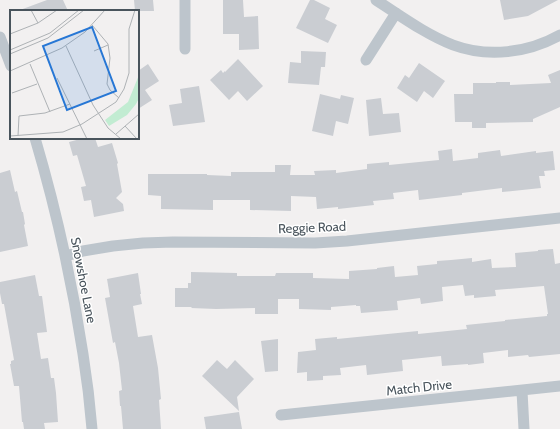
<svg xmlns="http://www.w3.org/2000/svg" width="560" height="429" viewBox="0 0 560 429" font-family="Cabin,sans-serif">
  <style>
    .building { fill: #cacdd2 }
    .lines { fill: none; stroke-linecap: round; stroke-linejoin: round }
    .minor { stroke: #bdc5cc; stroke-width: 11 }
    .labels { text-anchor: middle; stroke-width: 3; stroke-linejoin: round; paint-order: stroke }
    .street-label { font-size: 13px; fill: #49545c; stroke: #fff }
    .inset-road { fill: none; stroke: #aeb2b5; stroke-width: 1 }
    .view { fill: #2777d5; fill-opacity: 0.15; stroke: #2777d5; stroke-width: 2 }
    .inset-edge { fill: none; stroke: #49545c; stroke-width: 2 }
  </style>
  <rect width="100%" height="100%" fill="#f2f0f0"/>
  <!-- building -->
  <path class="building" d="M47,0H63L68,11H21L20,10Z
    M134,0H153L154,11H135Z
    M223,0H243L244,17L258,16L259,49L239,50V34H223Z
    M310,0H314L330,8L325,19L337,25L328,43L296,28Z
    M500,0H558L528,16L504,20Z
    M301,51L326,52L325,67H321L319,85L288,83L290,62L301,63Z
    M238,59L263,86L247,101L238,91L229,100L210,80L221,70L223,73L225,71V72Z
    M419,63L445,81L433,98L424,91L417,102L397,88L405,75L409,78Z
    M148,64L159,81L145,90L152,100L138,109V71Z
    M560,70V107L533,119V122L486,123V128H472V122H455L454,94H473V83H496V82H510V85L551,83L548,75Z
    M199,86L205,122L173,126L169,105L182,103L180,89Z
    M320,94L340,99L341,95L354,98L348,124L336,121L333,136L312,131Z
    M381,98L383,114L399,113L401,132L369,136L366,100Z
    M84,138H95L98,147L112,143L118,163L117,164L122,192L116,198L123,204L124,211L94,217L91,200L84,201L81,187L86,186L77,155L73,156L69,142Z
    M452,149L453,161L478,158V153L500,150L501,156L536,151V153L553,151L555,170L544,171L545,176H539L541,188L502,192V188L462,193V195L419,200L418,190L393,193L394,199L373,201L374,205L338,209V207L317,209L316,197L291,196V211L250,210V200H213V210L161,209V196L148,195V174H207V175L231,176V172H275V165H291L290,175H315L314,171L336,170V173L367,169V164L389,162V165L439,160L438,151Z
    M10,170L15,192L17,191L22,212H23L25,224L24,225L28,246L0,252V173Z
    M553,249L555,264L560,263V354L529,357L528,355L508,357V350L483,353L484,363L468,365V364L442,366L441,356L402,360L403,371L367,375L366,365L340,368L341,375L323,376V380L307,381V372L297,373L298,352L316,350L315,339L337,337V339L418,331V334L467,329L466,325L505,321V320L547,316V314H548L544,286L495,290L496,296L474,298V295L465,296L463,285L442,287L443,301L421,304L420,298L397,301L398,310L361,313L360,306H356V305L331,307V310L299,309V299H278V314H255V308L216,309L191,308L192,307H175V288H188V283H191V272L237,273V276H275L276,273H313V278L349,279V271L377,269V268L394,266L395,277L418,275L417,266L437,264V261L451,260L472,258V262L491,259L492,268L516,267L515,253L538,251V250Z
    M138,273L141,294H140L142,304L133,306L138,337L152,335L158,368L161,399L159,400L161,429H123L121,406H120L119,391L122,390L119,363L115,342L113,343L105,298L110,297L107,279Z
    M35,275L39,296H42L47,332L37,333L41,359L48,358L51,378H54L56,393L58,422L44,423L45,429H24L23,422H22L19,386H14L10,364H11V361L14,360L4,304H2L0,293V282Z
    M278,339V371L265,372L261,341Z
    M217,360L227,369L235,360L254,379L237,397L239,411L202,376Z
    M239,412L242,429H206L204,417Z"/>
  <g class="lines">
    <!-- minor -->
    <path class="minor" d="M185,0V49
      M376,0C401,16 425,34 453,45C488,58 528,53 560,35
      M0,37L11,66
      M366,60L396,13
      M35,138C56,209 72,281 83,354C87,379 90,404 92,429
      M66,256L83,251L113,246L143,243L173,242L315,243L347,241L560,218
      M522,391L524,429
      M281,415L560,386"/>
  </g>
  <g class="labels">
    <!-- street labels -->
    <g class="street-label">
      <text transform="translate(312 227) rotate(-2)" y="5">Reggie Road</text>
      <text transform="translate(84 280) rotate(79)" y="5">Snowshoe Lane</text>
      <text transform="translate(419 387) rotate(-6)" y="5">Match Drive</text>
    </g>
  </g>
  <!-- overview -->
  <g transform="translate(10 10)">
    <rect width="129" height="129" fill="#f2f0f0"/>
    <path d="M129,65V88L126,94L117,105L99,116L95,110L118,92Z" fill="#c2ecd2"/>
    <path class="inset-road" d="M21,0L28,13M82,15L98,34L100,48L97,74L100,80L109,88M0,24L28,13L47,0M56,36L83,95L98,118L111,129M0,40L40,23L69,0M84,41L98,35M0,44L38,28L74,0M20,54L40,102M0,61L52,38L75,22L95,0M47,68L77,129M2,83L27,74M115,116L127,129M106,124L129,104M0,126L53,122L72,114L106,92L114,79L119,63V19L125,0M8,126L9,106L35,103L60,94"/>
    <path class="view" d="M82,17L106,81L57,100L33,36Z"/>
    <rect width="129" height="129" class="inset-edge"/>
  </g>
</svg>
